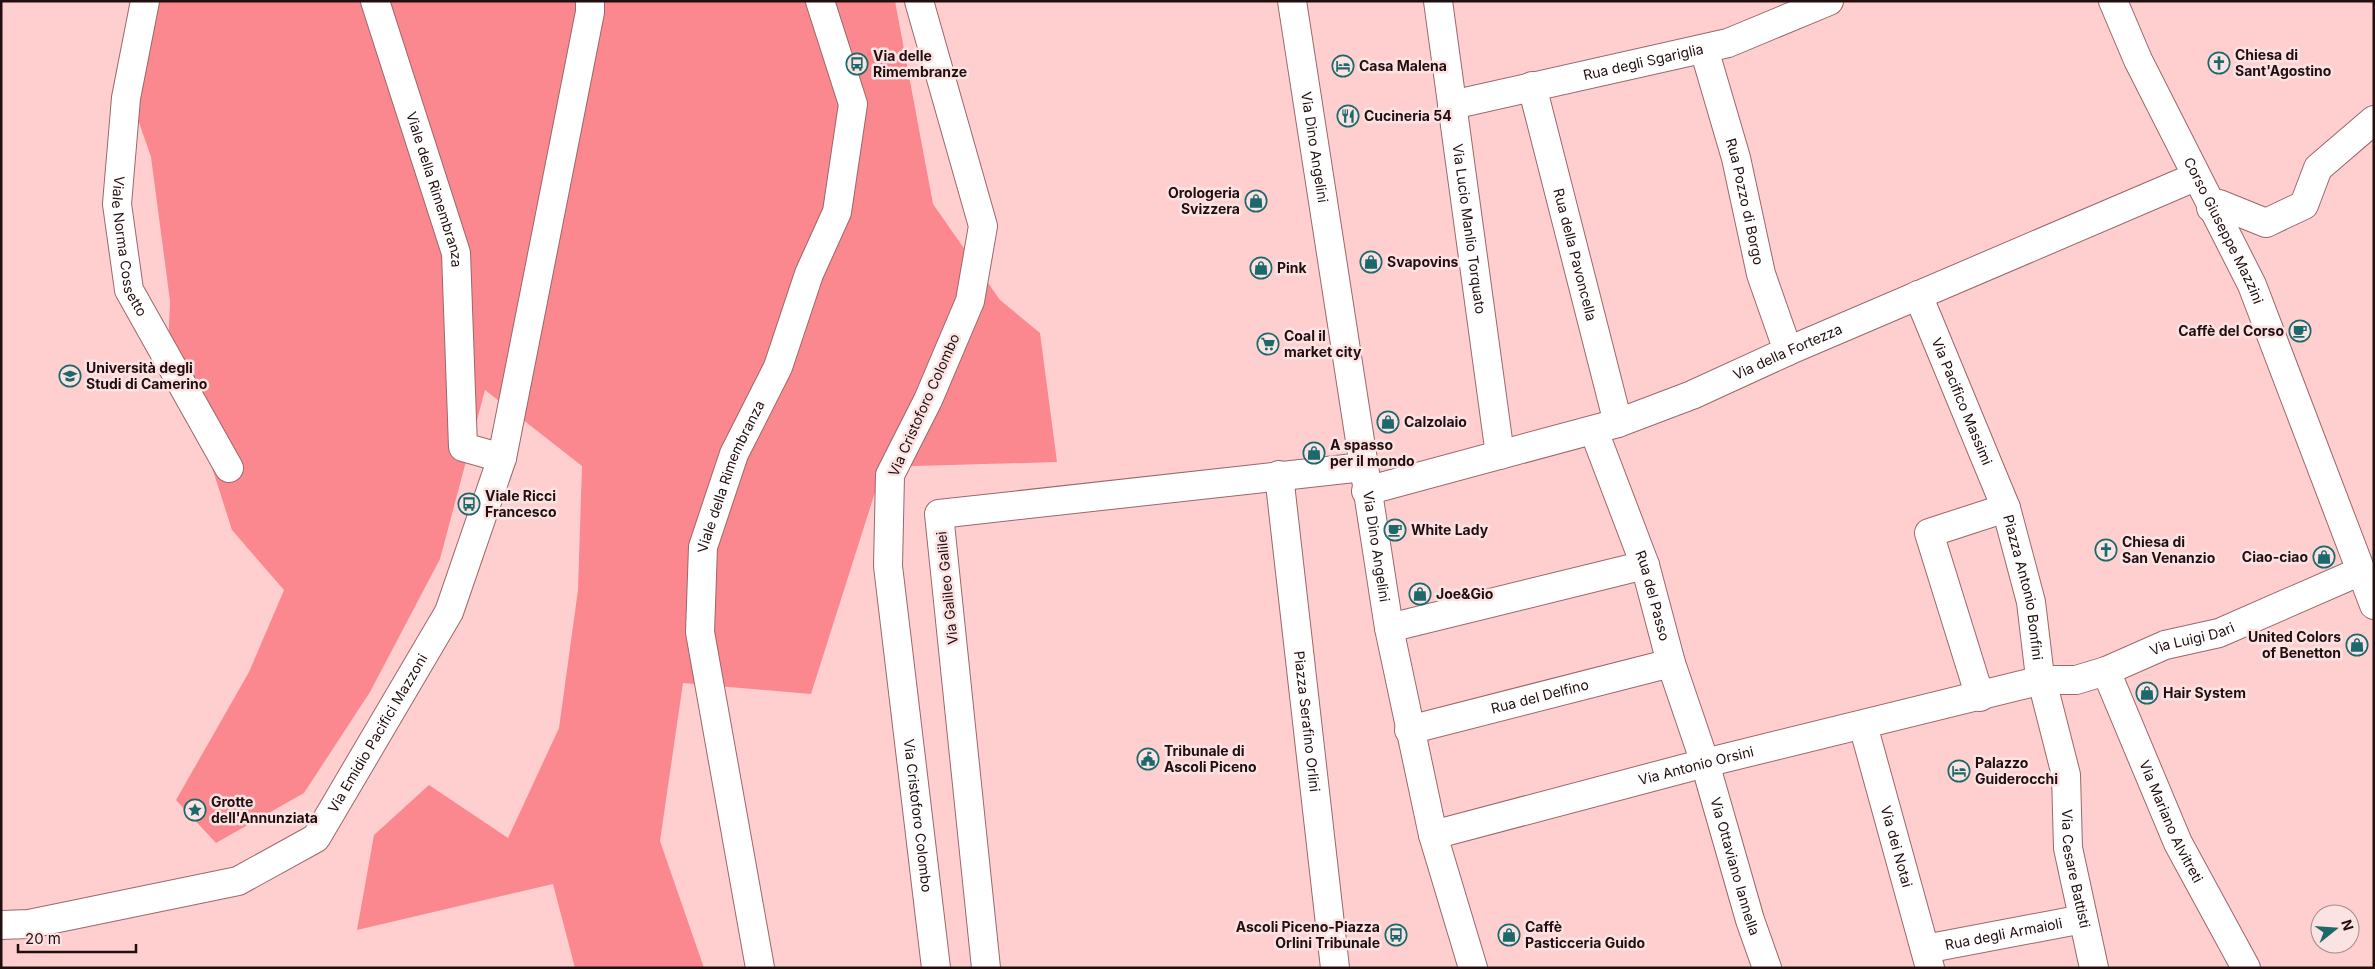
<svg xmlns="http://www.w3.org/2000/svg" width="2375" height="969" viewBox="0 0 2375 969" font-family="Inter,sans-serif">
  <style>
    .forest { fill: #fb888f }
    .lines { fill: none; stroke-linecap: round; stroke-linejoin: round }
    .street-casing { stroke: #9c6769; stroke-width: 30 }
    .secondary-casing { stroke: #9c6769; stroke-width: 30 }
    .street { stroke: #fff; stroke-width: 28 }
    .secondary { stroke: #fff; stroke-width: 28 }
    .labels { text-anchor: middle; stroke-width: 5; stroke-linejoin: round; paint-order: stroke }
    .poi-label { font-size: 14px; font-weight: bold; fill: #220e0f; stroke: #fce3e3; text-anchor: start }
    .street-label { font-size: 14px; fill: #220e0f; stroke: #fce3e3 }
  </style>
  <rect width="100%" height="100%" fill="#ffcfd0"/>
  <!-- forest -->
  <path class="forest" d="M152,1H895L933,204L1000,300L1040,333L1057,462L883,467L811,694L683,683L660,841L704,968H575L553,884L357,930L374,835L429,785L508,838L559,728L578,590L582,466L485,390L440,559L370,692L304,793L216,843L176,800L249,672L284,590L232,530L210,461L167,379L170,301L151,157L132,102Z"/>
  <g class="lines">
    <!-- street casing -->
    <g class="street-casing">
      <g id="street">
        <path id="s1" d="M145,1L126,98L117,204L129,290L229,468"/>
        <path id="s2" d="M919,1L983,226L970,301L928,400L890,475L888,566L936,968"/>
        <path id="s3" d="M1292,1L1389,628L1433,835L1473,968"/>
        <path id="s4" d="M1438,1L1500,455"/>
        <path id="s5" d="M2113,1L2138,60L2252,285L2374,605"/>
        <path id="s6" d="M1704,49L1736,158L1761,274L1788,351"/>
        <path id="s7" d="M1532,86L1618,423"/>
        <path id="s8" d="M1452,105L1728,43L1829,1"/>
        <path d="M2211,208L2219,204L2266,223L2304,205L2318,168L2374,120"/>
        <path id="s9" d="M1918,295L2006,508L2031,602L2039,669L2066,775L2068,848L2094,968"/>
        <path id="s10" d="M1594,431L1645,565L1671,663L1705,763L1750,920L1767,968"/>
        <path id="s11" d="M1279,475L1335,968"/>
        <path id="s12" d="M1366,491L1618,423L1692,395L1788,351L2195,177"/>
        <path d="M1389,628L1645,565"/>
        <path id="s13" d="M2106,671L2178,843L2246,968"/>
        <path d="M1980,697L1929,533L2006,508"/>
        <path id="s14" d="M1863,725L1930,968"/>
        <path id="s15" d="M1409,730L1671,663"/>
        <path id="s16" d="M1433,835L1705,763L2042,680H2076L2106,671L2165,645L2219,633L2361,571"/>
        <path id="s17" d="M1925,949L2083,919"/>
        <path id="s18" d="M760,968L700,632L703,547L734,454L778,367L809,274L837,212L853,104L820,1"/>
        <path d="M986,968L939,514L1363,467"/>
      </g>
    </g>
    <!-- secondary casing -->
    <g class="secondary-casing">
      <g id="secondary">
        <path id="s19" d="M375,1L456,253L463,447L502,458"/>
        <path id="s20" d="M1,925L29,924L238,881L316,838L449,612L502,458L590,12V1"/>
      </g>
    </g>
    <!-- street -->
    <use href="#street" class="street"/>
    <!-- secondary -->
    <use href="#secondary" class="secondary"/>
  </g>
  <!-- icons -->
  <defs>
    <g id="church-ring" transform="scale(1.125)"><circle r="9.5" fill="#fce3e3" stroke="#1c696b" stroke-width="1.5"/><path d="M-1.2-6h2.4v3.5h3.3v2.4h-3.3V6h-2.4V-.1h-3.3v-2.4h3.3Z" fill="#1c696b"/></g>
    <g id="bus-ring" transform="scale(1.125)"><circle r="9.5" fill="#fce3e3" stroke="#1c696b" stroke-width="1.5"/><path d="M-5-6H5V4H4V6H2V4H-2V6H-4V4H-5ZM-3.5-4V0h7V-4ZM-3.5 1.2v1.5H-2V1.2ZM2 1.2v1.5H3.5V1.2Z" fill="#1c696b"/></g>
    <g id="hotel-ring" transform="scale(1.125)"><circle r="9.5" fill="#fce3e3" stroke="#1c696b" stroke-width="1.5"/><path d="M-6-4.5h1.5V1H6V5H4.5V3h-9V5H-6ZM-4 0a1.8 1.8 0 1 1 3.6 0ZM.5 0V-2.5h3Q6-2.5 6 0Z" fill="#1c696b"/></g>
    <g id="restaurant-ring" transform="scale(1.125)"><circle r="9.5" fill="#fce3e3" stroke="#1c696b" stroke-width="1.5"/><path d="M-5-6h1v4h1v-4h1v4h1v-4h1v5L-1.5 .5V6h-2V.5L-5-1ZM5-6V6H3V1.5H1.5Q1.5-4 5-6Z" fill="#1c696b"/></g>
    <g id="shop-ring" transform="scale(1.125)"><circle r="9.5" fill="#fce3e3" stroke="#1c696b" stroke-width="1.5"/><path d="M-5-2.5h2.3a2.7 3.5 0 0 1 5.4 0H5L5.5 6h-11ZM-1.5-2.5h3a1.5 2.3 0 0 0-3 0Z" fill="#1c696b"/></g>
    <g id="cafe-ring" transform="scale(1.125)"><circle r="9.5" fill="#fce3e3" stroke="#1c696b" stroke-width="1.5"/><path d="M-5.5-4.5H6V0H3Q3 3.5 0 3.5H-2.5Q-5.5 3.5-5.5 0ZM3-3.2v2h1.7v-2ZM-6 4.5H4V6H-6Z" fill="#1c696b"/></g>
    <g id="supermarket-ring" transform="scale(1.125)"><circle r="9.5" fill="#fce3e3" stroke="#1c696b" stroke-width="1.5"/><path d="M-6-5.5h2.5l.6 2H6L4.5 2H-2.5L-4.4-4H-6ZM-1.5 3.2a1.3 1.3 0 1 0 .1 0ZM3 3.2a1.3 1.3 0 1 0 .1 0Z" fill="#1c696b"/></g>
    <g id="university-ring" transform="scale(1.125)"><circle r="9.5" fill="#fce3e3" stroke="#1c696b" stroke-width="1.5"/><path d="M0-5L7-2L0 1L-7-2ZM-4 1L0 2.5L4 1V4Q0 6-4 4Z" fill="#1c696b"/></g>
    <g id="civic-ring" transform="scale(1.125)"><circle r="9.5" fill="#fce3e3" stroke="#1c696b" stroke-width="1.5"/><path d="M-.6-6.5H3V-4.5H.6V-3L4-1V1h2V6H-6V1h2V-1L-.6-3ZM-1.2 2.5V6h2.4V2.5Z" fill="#1c696b"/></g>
    <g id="sight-ring" transform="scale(1.125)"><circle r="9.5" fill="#fce3e3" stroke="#1c696b" stroke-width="1.5"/><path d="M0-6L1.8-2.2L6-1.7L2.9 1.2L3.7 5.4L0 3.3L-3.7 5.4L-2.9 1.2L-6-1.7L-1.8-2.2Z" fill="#1c696b"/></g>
  </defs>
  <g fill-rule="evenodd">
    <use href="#church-ring" x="2219" y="63"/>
    <use href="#bus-ring" x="857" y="64"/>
    <use href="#hotel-ring" x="1343" y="66"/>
    <use href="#restaurant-ring" x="1348" y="116"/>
    <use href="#shop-ring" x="1256" y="201"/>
    <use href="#shop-ring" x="1371" y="262"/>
    <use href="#shop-ring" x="1261" y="268"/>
    <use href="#cafe-ring" x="2300" y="331"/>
    <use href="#supermarket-ring" x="1268" y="344"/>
    <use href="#university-ring" x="70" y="376"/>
    <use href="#shop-ring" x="1388" y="422"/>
    <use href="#shop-ring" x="1314" y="453"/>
    <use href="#bus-ring" x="469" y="504"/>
    <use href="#cafe-ring" x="1395" y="530"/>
    <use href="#church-ring" x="2106" y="550"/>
    <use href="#shop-ring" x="2324" y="557"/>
    <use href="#shop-ring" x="1420" y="594"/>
    <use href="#shop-ring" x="2357" y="645"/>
    <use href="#shop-ring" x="2147" y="693"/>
    <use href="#civic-ring" x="1148" y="759"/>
    <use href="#hotel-ring" x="1959" y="771"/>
    <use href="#sight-ring" x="195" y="810"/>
    <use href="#bus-ring" x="1396" y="935"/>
    <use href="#shop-ring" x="1509" y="935"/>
  </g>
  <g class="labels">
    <!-- poi labels -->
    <g class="poi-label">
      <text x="2235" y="60">Chiesa di<tspan x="2235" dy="16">Sant'Agostino</tspan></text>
      <text x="873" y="61">Via delle<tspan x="873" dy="16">Rimembranze</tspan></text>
      <text x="1359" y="71">Casa Malena</text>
      <text x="1364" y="121">Cucineria 54</text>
      <text x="1240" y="198" text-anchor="end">Orologeria<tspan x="1240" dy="16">Svizzera</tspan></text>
      <text x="1387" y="267">Svapovins</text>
      <text x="1277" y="273">Pink</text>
      <text x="2284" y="336" text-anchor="end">Caffè del Corso</text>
      <text x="1284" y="341">Coal il<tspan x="1284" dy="16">market city</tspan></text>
      <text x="86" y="373">Università degli<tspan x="86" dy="16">Studi di Camerino</tspan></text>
      <text x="1404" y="427">Calzolaio</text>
      <text x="1330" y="450">A spasso<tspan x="1330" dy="16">per il mondo</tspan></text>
      <text x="485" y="501">Viale Ricci<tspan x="485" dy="16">Francesco</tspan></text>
      <text x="1411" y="535">White Lady</text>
      <text x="2122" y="547">Chiesa di<tspan x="2122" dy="16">San Venanzio</tspan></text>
      <text x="2308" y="562" text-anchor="end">Ciao-ciao</text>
      <text x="1436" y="599">Joe&amp;Gio</text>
      <text x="2341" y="642" text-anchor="end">United Colors<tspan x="2341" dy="16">of Benetton</tspan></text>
      <text x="2163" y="698">Hair System</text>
      <text x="1164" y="756">Tribunale di<tspan x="1164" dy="16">Ascoli Piceno</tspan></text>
      <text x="1975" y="768">Palazzo<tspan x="1975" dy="16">Guiderocchi</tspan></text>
      <text x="211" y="807">Grotte<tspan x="211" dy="16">dell'Annunziata</tspan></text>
      <text x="1380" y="932" text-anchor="end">Ascoli Piceno-Piazza<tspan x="1380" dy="16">Orlini Tribunale</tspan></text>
      <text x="1525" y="932">Caffè<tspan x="1525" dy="16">Pasticceria Guido</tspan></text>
    </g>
    <!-- street labels -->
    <g class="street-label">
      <text dy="5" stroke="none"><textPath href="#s8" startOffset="196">Rua degli Sgariglia</textPath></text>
      <text dy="5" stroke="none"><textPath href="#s3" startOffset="148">Via Dino Angelini</textPath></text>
      <text dy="5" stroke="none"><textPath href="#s19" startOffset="198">Viale della Rimembranza</textPath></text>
      <text dy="5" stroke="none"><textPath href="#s6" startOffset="158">Rua Pozzo di Borgo</textPath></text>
      <text dy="5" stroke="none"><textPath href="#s4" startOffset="230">Via Lucio Manlio Torquato</textPath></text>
      <text dy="5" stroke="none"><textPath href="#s5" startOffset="255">Corso Giuseppe Mazzini</textPath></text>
      <text dy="5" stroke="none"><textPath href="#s1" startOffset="249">Viale Norma Cossetto</textPath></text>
      <text dy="5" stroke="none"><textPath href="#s7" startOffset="174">Rua della Pavoncella</textPath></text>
      <text dy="5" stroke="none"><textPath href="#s12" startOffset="445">Via della Fortezza</textPath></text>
      <text dy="5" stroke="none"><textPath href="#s9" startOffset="115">Via Pacifico Massimi</textPath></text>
      <text transform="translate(924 405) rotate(-66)" y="5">Via Cristoforo Colombo</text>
      <text dy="5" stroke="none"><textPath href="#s18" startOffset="502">Viale della Rimembranza</textPath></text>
      <text dy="5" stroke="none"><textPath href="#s3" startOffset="552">Via Dino Angelini</textPath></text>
      <text transform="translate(947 588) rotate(-96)" y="5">Via Galileo Galilei</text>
      <text dy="5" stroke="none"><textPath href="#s9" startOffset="312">Piazza Antonio Bonfini</textPath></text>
      <text dy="5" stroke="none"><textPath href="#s10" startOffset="175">Rua del Passo</textPath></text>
      <text dy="5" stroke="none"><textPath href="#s16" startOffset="786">Via Luigi Dari</textPath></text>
      <text dy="5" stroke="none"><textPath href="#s15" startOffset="135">Rua del Delfino</textPath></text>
      <text dy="5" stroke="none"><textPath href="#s11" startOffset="248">Piazza Serafino Orlini</textPath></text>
      <text dy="5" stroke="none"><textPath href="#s20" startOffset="452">Via Emidio Pacifici Mazzoni</textPath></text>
      <text dy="5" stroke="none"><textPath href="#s16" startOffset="272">Via Antonio Orsini</textPath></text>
      <text dy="5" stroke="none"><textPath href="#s2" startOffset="844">Via Cristoforo Colombo</textPath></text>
      <text dy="5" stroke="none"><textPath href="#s13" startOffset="164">Via Mariano Alvitreti</textPath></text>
      <text dy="5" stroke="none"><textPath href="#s14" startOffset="126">Via dei Notai</textPath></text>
      <text dy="5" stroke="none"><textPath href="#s10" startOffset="458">Via Ottaviano Iannella</textPath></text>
      <text dy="5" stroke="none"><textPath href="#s9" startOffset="599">Via Cesare Battisti</textPath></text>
      <text dy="5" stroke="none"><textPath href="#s17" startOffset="80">Rua degli Armaioli</textPath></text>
    </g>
  </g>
  <!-- border -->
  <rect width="2375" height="969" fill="none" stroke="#220e0f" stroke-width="5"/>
  <!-- north arrow -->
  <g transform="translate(2335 929) rotate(73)"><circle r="24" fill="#fce3e3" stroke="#a58e8e"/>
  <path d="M0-4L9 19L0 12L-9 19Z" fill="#1c696b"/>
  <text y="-8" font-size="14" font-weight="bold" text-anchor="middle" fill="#220e0f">N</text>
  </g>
  <!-- scale -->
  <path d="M18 944v8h118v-8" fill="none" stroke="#220e0f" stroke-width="2.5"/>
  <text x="25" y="944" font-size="15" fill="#220e0f" stroke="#fce3e3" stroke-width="4" paint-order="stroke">20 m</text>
</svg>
